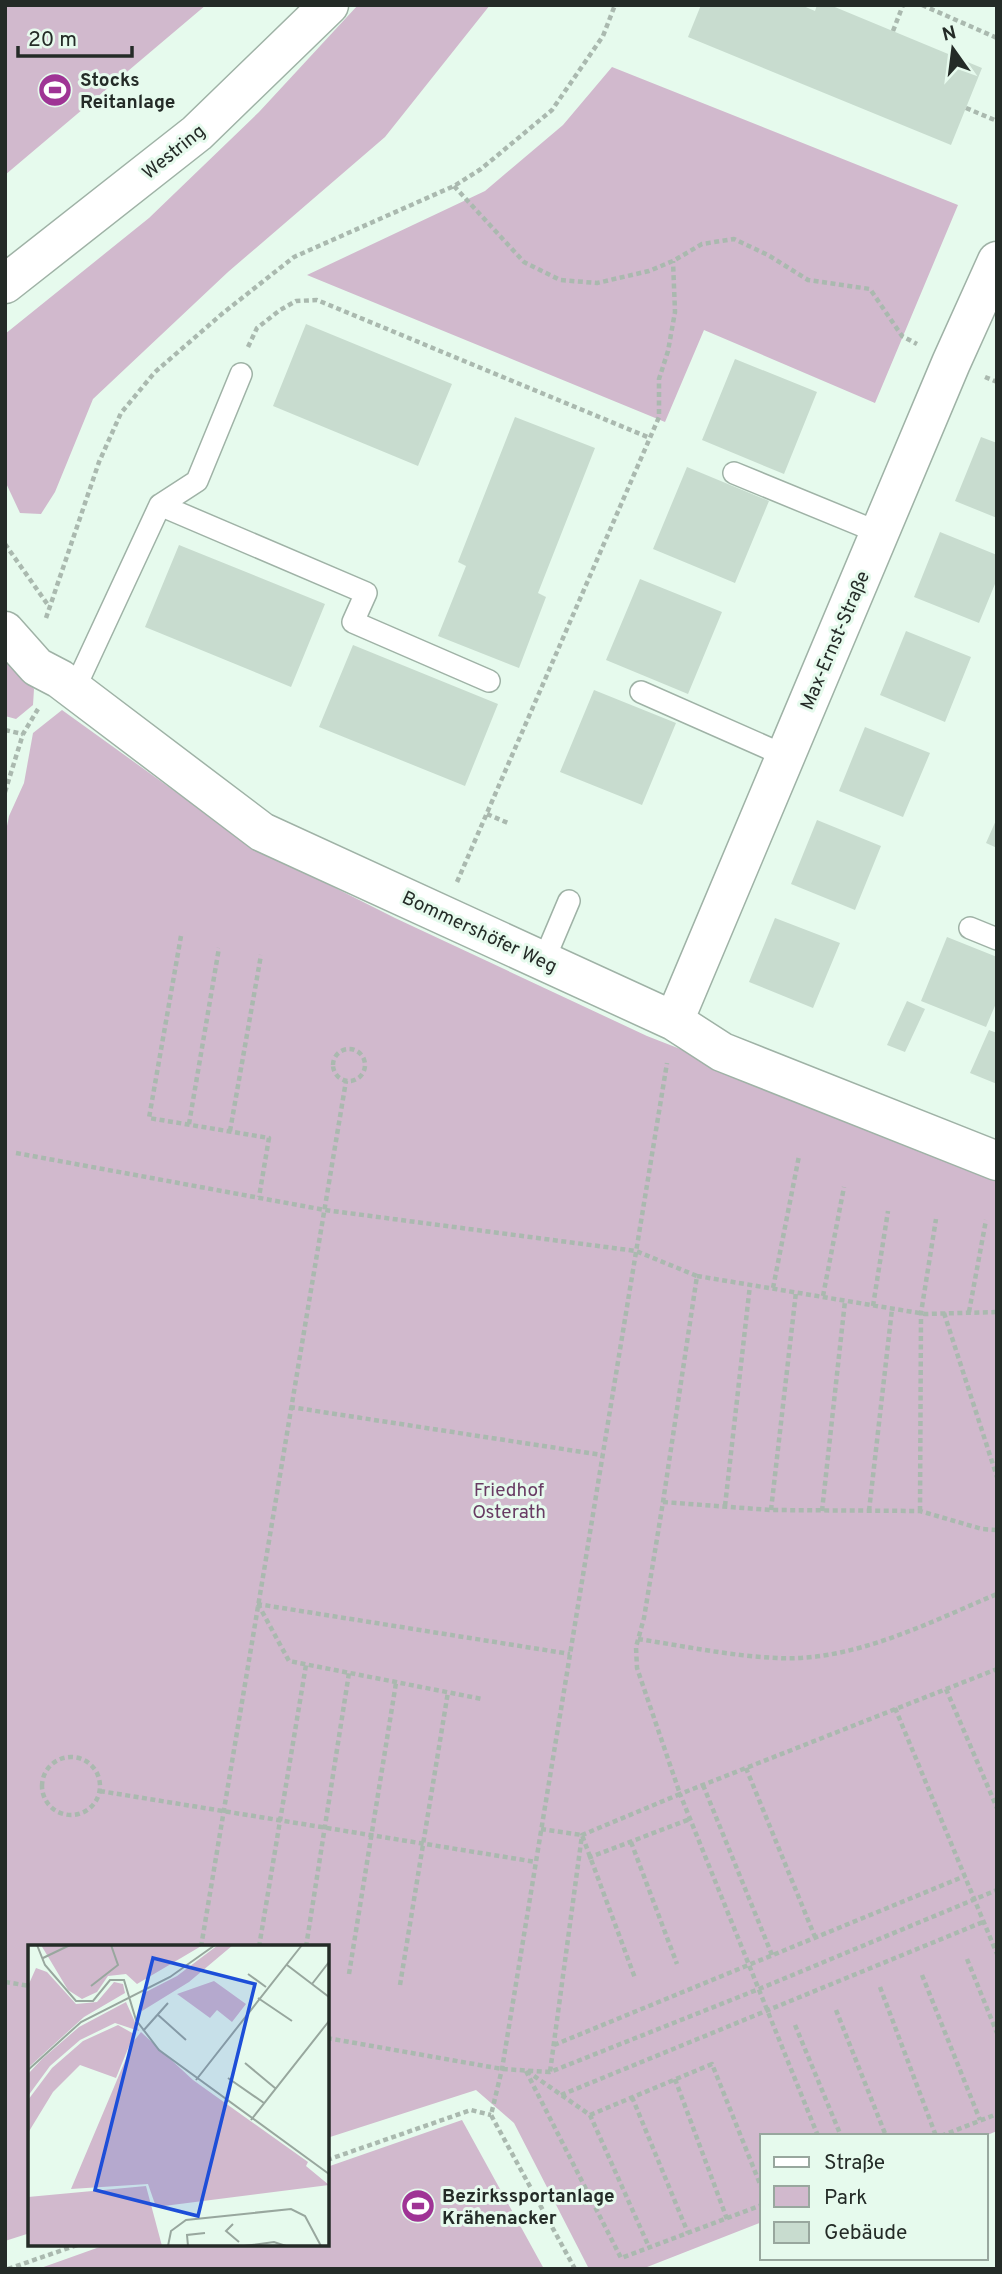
<svg xmlns="http://www.w3.org/2000/svg" width="1002" height="2274" viewBox="0 0 1002 2274" font-family="Overpass,sans-serif">
  <style>
    .green { fill: #d1b9cd }
    .building { fill: #c8dccf }
    .lines { fill: none; stroke-linecap: round; stroke-linejoin: round }
    .service-casing { stroke: #9fb2a6; stroke-width: 24 }
    .minor-casing { stroke: #9fb2a6; stroke-width: 41 }
    .secondary-casing { stroke: #9fb2a6; stroke-width: 41 }
    .path { stroke: #aab9af; stroke-width: 4.5; stroke-dasharray: 5 3.5; stroke-linecap: butt }
    .service { stroke: #fff; stroke-width: 21 }
    .minor { stroke: #fff; stroke-width: 38 }
    .secondary { stroke: #fff; stroke-width: 38 }
    .labels { text-anchor: middle; stroke-width: 6; stroke-linejoin: round; paint-order: stroke }
    .poi-label { font-size: 19px; font-weight: bold; fill: #242b27; stroke: #e6faed; text-anchor: start }
    .street-label { font-size: 19px; fill: #242b27; stroke: #e6faed }
    .park-label { font-size: 19px; fill: #683b63; stroke: #e6faed }
    .inset-road { fill: none; stroke: #98a79e; stroke-width: 2 }
    .view { fill: #1d4ed8; fill-opacity: 0.15; stroke: #1d4ed8; stroke-width: 3.5 }
    .inset-edge { fill: none; stroke: #242b27; stroke-width: 3.5 }
  </style>
  <rect width="100%" height="100%" fill="#e6faed"/>
  <!-- green -->
  <path class="green" d="M5,5H206L5,175Z
    M358,5H490L385,137L228,272L93,399L55,492L41,514L20,513L5,481V334L149,218L259,112Z
    M612,67L958,205L875,403L704,330L665,422L307,275L485,191L563,125Z
    M5,651L34,689L33,705L16,719L5,716Z
    M62,710L248,844L395,918L647,1036L997,1173V2131L985,2136H762V2222L642,2269H589L514,2123L476,2090L327,2138V1947H30V2233L5,2241V836L9,816L24,783L33,733Z
    M462,2120L544,2269H38L108,2244H327V2167Z"/>
  <!-- building -->
  <path class="building" d="M701,5H801L815,11L817,5H830L982,68L951,145L688,37Z
    M306,324L452,384L418,466L273,406Z
    M735,359L817,392L784,474L702,440Z
    M515,417L595,448L538,593L546,597L519,668L438,636L466,566L458,562Z
    M981,437L997,443V518L955,501Z
    M687,467L769,501L735,583L653,549Z
    M940,532L997,555V579L979,623L914,597Z
    M179,545L325,604L291,687L145,627Z
    M640,579L722,612L688,694L606,660Z
    M906,631L971,657L945,722L880,695Z
    M353,645L498,704L465,786L319,727Z
    M594,690L676,723L642,805L560,772Z
    M865,727L930,753L903,817L839,791Z
    M997,818V848L986,843Z
    M817,820L881,846L855,910L791,884Z
    M775,918L840,943L813,1008L749,982Z
    M947,937L997,957V1001L986,1027L921,1001Z
    M907,1001L925,1009L905,1052L887,1045Z
    M989,1030L997,1033V1084L970,1073Z"/>
  <g class="lines">
    <!-- service casing -->
    <g class="service-casing">
      <path id="service" d="M734,473L880,533
        M160,505L366,593L353,622L489,681
        M74,690L160,505L197,481L241,374
        M641,692L786,756
        M970,928L997,939
        M544,960L569,901"/>
    </g>
    <!-- minor casing -->
    <g class="minor-casing">
      <path id="minor" d="M5,631L37,667L60,679L262,832L674,1021L722,1052L997,1161
        M674,1021L951,363L997,261"/>
    </g>
    <!-- secondary casing -->
    <g class="secondary-casing">
      <path id="secondary" d="M5,284L197,133L329,5"/>
    </g>
    <!-- path -->
    <path class="path" d="M922,5L997,38
      M893,31L903,5
      M966,108L997,121
      M454,186L524,262L560,280L597,283L649,271L673,261L702,244L734,239L768,255L808,280L870,289L902,336L917,344
      M248,347L257,328L280,310L296,301L317,300L650,438
      M985,377L997,382
      M5,544L48,605
      M46,618L99,462L121,413L155,372L223,313L294,257L454,186L481,169L552,110L603,36L615,5
      M5,730L23,734
      M5,792L23,734L38,709
      M487,814L508,823
      M457,882L659,417V379L668,351L675,312L673,261
      M181,936L149,1118L269,1138L259,1197
      M333 1065a16 16 0 1 1 32 0a16 16 0 1 1-32 0Z
      M189,1124L219,948
      M230,1131L261,955
      M16,1153L325,1210L636,1251L697,1276L663,1502L644,1618L636,1647L637,1668L680,1794L582,1835L550,2072
      M697,1276L925,1314L997,1312
      M773,1288L799,1156
      M823,1296L844,1187
      M873,1306L888,1211
      M969,1312L986,1220
      M944,1313L997,1477
      M290,1407L602,1455
      M663,1502L771,1510L920,1511L982,1529L997,1530
      M725,1506L750,1285
      M771,1510L796,1292
      M822,1511L845,1301
      M869,1511L892,1309
      M920,1511L921,1313L936,1219
      M257,1604L570,1654
      M258,1604L289,1661L482,1699
      M638,1639C684,1646 730,1656 777,1658C853,1662 928,1623 997,1594
      M946,1689L997,1808
      M895,1708L997,1954
      M42 1786a29 29 0 1 1 58 0a29 29 0 1 1-58 0Z
      M746,1768L815,1937
      M703,1785L772,1955
      M100,1791L536,1862
      M541,1829L582,1835L635,1978
      M631,1842L677,1964
      M588,1858L690,1819
      M201,1947L346,1081
      M259,1947L306,1665
      M306,1947L349,1673
      M967,1959L997,2033
      M349,1974L396,1683
      M922,1975L980,2120
      M5,1982L30,1986
      M400,1985L448,1692
      M880,1987L936,2136
      M836,2010L886,2136
      M795,2025L841,2136
      M327,2038L502,2069L550,2072L759,1989L997,1890
      M554,2045L965,1876
      M526,2071L621,2258L762,2205
      M527,2071L590,2115L649,2247
      M675,2079L727,2219
      M561,2095L983,1922
      M632,2097L688,2233
      M590,2115L712,2064L762,2189
      M818,2136L680,1794L997,1669
      M941,2136L997,2114
      M327,2160L471,2110L491,2115
      M8,2269L80,2244
      M575,2269L491,2115L502,2069L667,1063"/>
    <!-- service -->
    <use href="#service" class="service"/>
    <!-- minor -->
    <use href="#minor" class="minor"/>
    <!-- secondary -->
    <use href="#secondary" class="secondary"/>
  </g>
  <!-- icons -->
  <defs>
    <g id="stadium-disc" transform="scale(1.75)"><circle r="9.5" fill="#9f3495" stroke="#e6faed"/><path d="M0-5a6.5 5 0 1 0 0 10a6.5 5 0 1 0 0-10ZM-3.5-1.8h7v3.6h-7Z" fill="#fff"/></g>
  </defs>
  <g fill-rule="evenodd">
    <use href="#stadium-disc" x="55" y="90"/>
    <use href="#stadium-disc" x="418" y="2206"/>
  </g>
  <g class="labels">
    <!-- poi labels -->
    <g class="poi-label">
      <text x="80" y="86">Stocks<tspan x="80" dy="22">Reitanlage</tspan></text>
      <text x="442" y="2202">Bezirkssportanlage<tspan x="442" dy="22">Krähenacker</tspan></text>
    </g>
    <!-- street labels -->
    <g class="street-label">
      <text transform="translate(173 151) rotate(-39)" y="7">Westring</text>
      <text transform="translate(834 640) rotate(-67)" y="7">Max-Ernst-Straße</text>
      <text transform="translate(480 931) rotate(25)" y="7">Bommershöfer Weg</text>
    </g>
    <!-- park labels -->
    <g class="park-label">
      <text x="509" y="1496">Friedhof<tspan x="509" dy="22">Osterath</tspan></text>
    </g>
  </g>
  <!-- overview -->
  <g transform="translate(28 1945)">
    <rect width="301" height="301" fill="#e6faed"/>
    <path d="M13,0H175L109,39L98,29L80,31L69,47L54,54L40,45ZM190,0H205L161,37L114,66V49L149,31ZM8,23L19,27L48,59L69,57L86,37L95,39L97,48L56,72L0,123V41ZM186,36L218,59L204,77L189,65L182,73L149,49ZM98,57L111,86L87,78L52,95L22,121L0,151V129L14,114L51,82ZM90,80L106,89L88,133L52,120L25,147L0,188V155L24,123L55,96ZM113,87L165,135L280,217L278,221L301,240L128,262L120,239L43,244L105,97ZM118,241L134,301H0V252Z" fill="#d1b9cd"/>
    <path class="inset-road" d="M9,0L17,20L48,56H65L82,35H96L108,75L131,105L301,229M15,13L42,0M259,20L301,52M220,29L238,42M284,39L301,17M63,41L90,20L83,0M230,53L264,76M129,69L158,95M115,86L140,58M217,118L247,143M0,125L53,77L142,32L187,0M200,133L236,158M168,135L274,0M223,175L301,76M205,279L198,286L211,297M140,301L143,286L158,275L263,264L277,271L293,301M160,301L159,290L177,288M216,301L246,297L258,301"/>
    <path class="view" d="M125,13L227,39L170,271L67,245Z"/>
    <rect width="301" height="301" class="inset-edge"/>
  </g>
  <!-- border -->
  <rect width="1002" height="2274" fill="none" stroke="#242b27" stroke-width="14"/>
  <!-- legend -->
  <rect x="760" y="2134" width="228" height="126" fill="#e6faed" stroke="#98a79e" stroke-width="2"/>
  <rect x="774" y="2157" width="35" height="10" fill="#ffffff" stroke="#98a79e" stroke-width="2"/>
  <text x="824" y="2169" font-size="21" fill="#242b27">Straße</text>
  <rect x="774" y="2186" width="35" height="21" fill="#d1b9cd" stroke="#98a79e" stroke-width="2"/>
  <text x="824" y="2204" font-size="21" fill="#242b27">Park</text>
  <rect x="774" y="2222" width="35" height="21" fill="#c8dccf" stroke="#98a79e" stroke-width="2"/>
  <text x="824" y="2239" font-size="21" fill="#242b27">Gebäude</text>
  <!-- north arrow -->
  <g transform="translate(953 49) rotate(346)" stroke="#e6faed" stroke-width="5" paint-order="stroke">
  <path d="M0-5L12 26L0 18L-12 26Z" fill="#242b27"/>
  <text y="-10" font-size="19" font-weight="bold" text-anchor="middle" fill="#242b27">N</text>
  </g>
  <!-- scale -->
  <path d="M18 46v10h114v-10" fill="none" stroke="#242b27" stroke-width="3.5"/>
  <text x="28" y="46" font-size="21" fill="#242b27" stroke="#e6faed" stroke-width="5" paint-order="stroke">20 m</text>
</svg>
